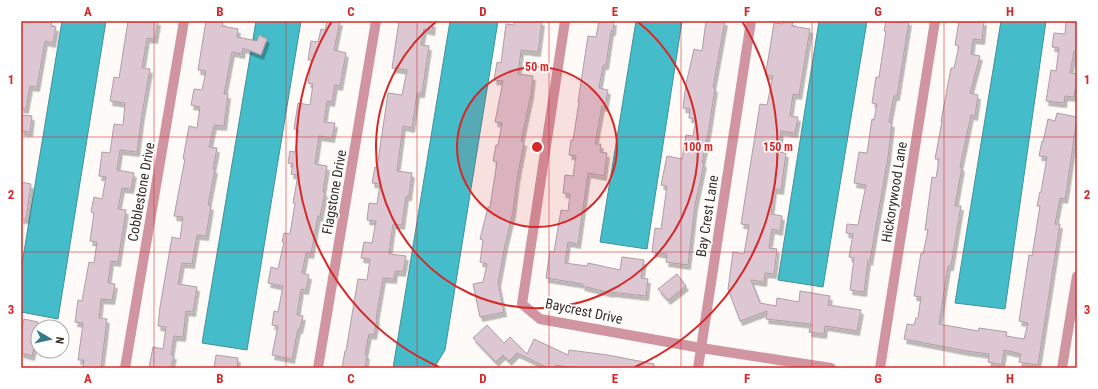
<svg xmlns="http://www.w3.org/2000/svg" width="1098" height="389" viewBox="0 0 1098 389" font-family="'Roboto Condensed',sans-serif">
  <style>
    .water { fill: #45bcc9; stroke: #409299 }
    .building { fill: #dcc7d3; stroke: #b09ca7; filter: url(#shadow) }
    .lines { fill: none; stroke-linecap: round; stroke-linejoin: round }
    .minor { stroke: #d194a1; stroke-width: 10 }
    .grid { fill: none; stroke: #d62828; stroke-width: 1; stroke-opacity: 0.55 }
    .ring { fill: none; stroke: #d62828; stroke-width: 2 }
    .labels { text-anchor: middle; stroke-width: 3.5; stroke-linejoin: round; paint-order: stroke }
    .street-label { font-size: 14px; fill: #352f29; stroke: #fff }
    .centre { fill: #d62828; stroke: #fff; stroke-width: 2 }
    .ring-label { font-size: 12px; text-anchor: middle; font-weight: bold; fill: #d62828; stroke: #fff; stroke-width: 3.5; stroke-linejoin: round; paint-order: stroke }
    .neatline { fill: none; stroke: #d62828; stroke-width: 1.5 }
    .grid-label { font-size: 13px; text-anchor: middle; font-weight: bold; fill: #d62828 }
  </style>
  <defs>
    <filter id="shadow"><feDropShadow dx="2.5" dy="4.5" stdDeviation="0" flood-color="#0004"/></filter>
  </defs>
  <rect width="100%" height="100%" fill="#fdfaf7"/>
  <!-- water -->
  <path class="water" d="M62,21H106L58,319L21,312V270Z
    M256,21H301L247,350L202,343Z
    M450,21H498L445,350L434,368H393Z
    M636,21H682L647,249L600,242Z
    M819,21H867L823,287L778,280Z
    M1001,21H1046L1005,309L955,303Z"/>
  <!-- building -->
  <path class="building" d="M21,21H52L51,26L56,27L53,43L45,41L37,87L30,86L26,109L21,108Z
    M128,21H158L155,39L147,38L142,68L150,69L142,114L137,152L120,150L117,170L134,173L131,189L122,188L118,209L126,210L118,262L111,261L108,283L115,284L112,300L101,299L99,318L107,319L101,368H83L84,360H78L83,323L75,322L78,300L82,301L89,262L94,263L97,242L90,241L94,213L91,212L94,197L102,199L106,177L99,176L102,152L110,153L114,124L123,125L125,103L110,101L114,77L119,78Z
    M206,21H223L222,26L238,29L237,37L257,41L259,35L267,39L261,55L243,48L242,54L232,52L224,94H228L224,126L214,125L209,147L217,148L213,169H215L208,205L211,206L206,236L197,235L192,264L182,263L178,284L197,287L193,312L186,311L183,337L174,336L171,355H174L171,368H149L153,347L163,349L166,327L158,326L160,307L172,237L180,239L183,217L174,216L185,159H183L189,126L197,128L200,107L191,105L194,89L202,90L206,71L198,70Z
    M327,21H340L334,50L346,53L340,86L335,85L332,102L327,101L324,122L335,123L332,138L319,136L315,164L327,166L323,192H325L320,217L318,216L311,254L306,253L302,273L309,275L306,290L301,289L297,315L303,316L300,329H298L292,359L272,355L278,326L272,325L274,311L278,312L283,286L268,283L271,267L278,269L284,242H282L284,233L290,234L295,203H293L298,175L291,174L293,164L288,163L290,151L295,152L299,130L294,129L298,103L310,105L313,84L308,83L312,60H308L311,41L318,42L321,29L325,30Z
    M399,21H425L433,23L432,31L424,29L421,45L429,46L422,93H417L412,128L403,126L397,171L412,173L409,196H406L402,225L393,224L389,254L406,256L403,272L395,271L394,279L383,278L376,319H377L374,335L369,334L365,354L367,355L365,368H342L345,351H346L358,279L367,280L370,259L361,258L364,242L372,243L376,221L367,220L369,203L377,204L380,184L372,183L375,167L377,168L388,93L402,95L407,70L392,68Z
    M515,21H542L538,52L521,50L518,74L533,76L531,94L521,141L524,142L517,179L513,212L505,245L498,283L504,312L480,317L473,284L483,282L487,264L480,262L483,240L480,239L488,207H490L497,162L493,161L496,145H498L502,123L495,122L503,81L494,80L497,62L501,63L506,24L514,25Z
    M599,21H614L613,31H611L606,65H603L599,88L608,90L605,107L602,106L595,144H601L600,152L607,153L604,176L588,173L578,244L568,242L565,263L587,266L588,263L620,270L622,257L644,260L641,278L648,279L646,296L611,292V293L582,286L583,284L546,278L550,251L554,252L561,210L568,211L570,194L563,193L565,175L573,176L576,156L569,155L571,140H573L579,102H578L588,36L596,37Z
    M706,21H725L713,87L715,88L709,128L702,163H704L695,205L688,265L666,262L667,254L652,252L655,228L661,229L667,186L661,185L667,156L682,159L686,135L693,136L696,119L689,118L690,109L683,108L686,84L694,49L702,51Z
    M784,21H793L792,26L810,29L799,95L793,94L790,116L798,117L795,133L781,131L778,152L786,153L781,190L774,189L771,214L782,216L780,231L772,229L769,248L777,249L774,274L765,273L764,282L751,280L760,303L776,306L777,298L799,302L800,291L830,296L828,305L861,310L857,331L825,326L824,334L809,332L811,324L766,319L767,311L740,321L728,289L733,252L744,254L749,225L741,224L760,104L767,105L773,76L765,75L768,60L774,23L783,24Z
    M886,21H909L897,96H894L889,122L892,123L888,157L870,261L868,260L864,292L850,290L854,258L849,257L853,234L846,233L847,224L858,225L866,185L854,183L859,152L867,153L872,119L874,120L877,104L872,103L876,77H879L886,31H884Z
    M959,21H984L982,40L973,39L971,54L980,56L970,93L978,95L975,116L971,115L960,167H962L955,206H961L951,266H948L939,324L978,331L979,328L1007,332L1006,336L1024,339L1028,323L1019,321L1029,255L1032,256L1040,206H1037L1040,192H1041L1047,157L1039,156L1042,141L1043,142L1048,119L1055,121L1057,113L1077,117L1067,188L1065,199L1060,198L1055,224H1060L1038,365L1019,362L1021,354L1004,350L1002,365L988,362L989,354L966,351L904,339L907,324L914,325L916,318H918L921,297L914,296L921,253L923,254L928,230H925L932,177L936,178L939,159H935L942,121H941L951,68H954L959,46L955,45Z
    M1066,21H1077V51H1074L1070,73L1077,74V89H1075L1074,97L1065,96L1064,103L1046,101L1051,70L1056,71L1059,48L1052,47L1054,33L1065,34Z
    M21,115L32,116L30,132L21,131Z
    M21,182L31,184L26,219H21Z
    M677,274L686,286L668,300L658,289Z
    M24,319L38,322V348L34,347L32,356L21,353V333Z
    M487,325L504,343L510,337L527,354L534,339L568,355L569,350L608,355L654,364V368H574L556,365L555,368H548L517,353L509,361L503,355L496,362L473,338Z
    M216,355L238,358L237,368H214Z"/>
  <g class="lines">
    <!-- minor -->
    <path class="minor" d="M565,21L522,304L540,319L701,348L831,368
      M125,368L184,21
      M318,368L376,21
      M698,368L751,21
      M880,368L935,21
      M1062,368L1077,276"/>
  </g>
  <!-- grid -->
  <path class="grid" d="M154,21V368M286,21V368M417,21V368M549,21V368M681,21V368M812,21V368M944,21V368M21,137H1077M21,252H1077"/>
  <!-- distance rings -->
  <circle cx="537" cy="147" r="80" fill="#d62828" fill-opacity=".12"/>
  <g class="ring">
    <circle cx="537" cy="147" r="80"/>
    <path d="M637 21A161 161 0 1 1 437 21"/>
    <path d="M439 367A241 241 0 0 1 332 21M742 21A241 241 0 0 1 635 367"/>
  </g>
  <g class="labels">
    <!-- street labels -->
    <g class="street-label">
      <text transform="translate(141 192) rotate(-80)" y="5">Cobblestone Drive</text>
      <text transform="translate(334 192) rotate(-80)" y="5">Flagstone Drive</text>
      <text transform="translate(894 192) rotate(-81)" y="5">Hickorywood Lane</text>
      <text transform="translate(707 216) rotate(-81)" y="5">Bay Crest Lane</text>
      <text transform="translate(584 311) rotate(12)" y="5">Baycrest Drive</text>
    </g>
  </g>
  <circle cx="537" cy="147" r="6" class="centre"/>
  <g class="ring-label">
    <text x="537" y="71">50 m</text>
    <text x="698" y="151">100 m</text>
    <text x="778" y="151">150 m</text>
  </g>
  <!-- border -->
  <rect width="1098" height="389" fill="none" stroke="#ffffff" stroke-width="44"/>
  <!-- north arrow -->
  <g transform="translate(50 339) rotate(99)"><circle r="19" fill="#ffffff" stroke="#aeaca9"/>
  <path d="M0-3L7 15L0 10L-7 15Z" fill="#347987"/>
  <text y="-6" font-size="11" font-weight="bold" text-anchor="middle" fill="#352f29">N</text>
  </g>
  <rect x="22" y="22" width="1054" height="345" class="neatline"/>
  <g class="grid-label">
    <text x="88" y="16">A</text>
    <text x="220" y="16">B</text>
    <text x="351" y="16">C</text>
    <text x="483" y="16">D</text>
    <text x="615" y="16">E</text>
    <text x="747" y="16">F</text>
    <text x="878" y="16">G</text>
    <text x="1010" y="16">H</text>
    <text x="11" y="84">1</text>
    <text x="1087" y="84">1</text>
    <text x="11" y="199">2</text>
    <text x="1087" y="199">2</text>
    <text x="11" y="314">3</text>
    <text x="1087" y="314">3</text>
    <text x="88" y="383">A</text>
    <text x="220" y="383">B</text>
    <text x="351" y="383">C</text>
    <text x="483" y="383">D</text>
    <text x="615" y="383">E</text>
    <text x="747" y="383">F</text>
    <text x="878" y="383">G</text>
    <text x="1010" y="383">H</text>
  </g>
</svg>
